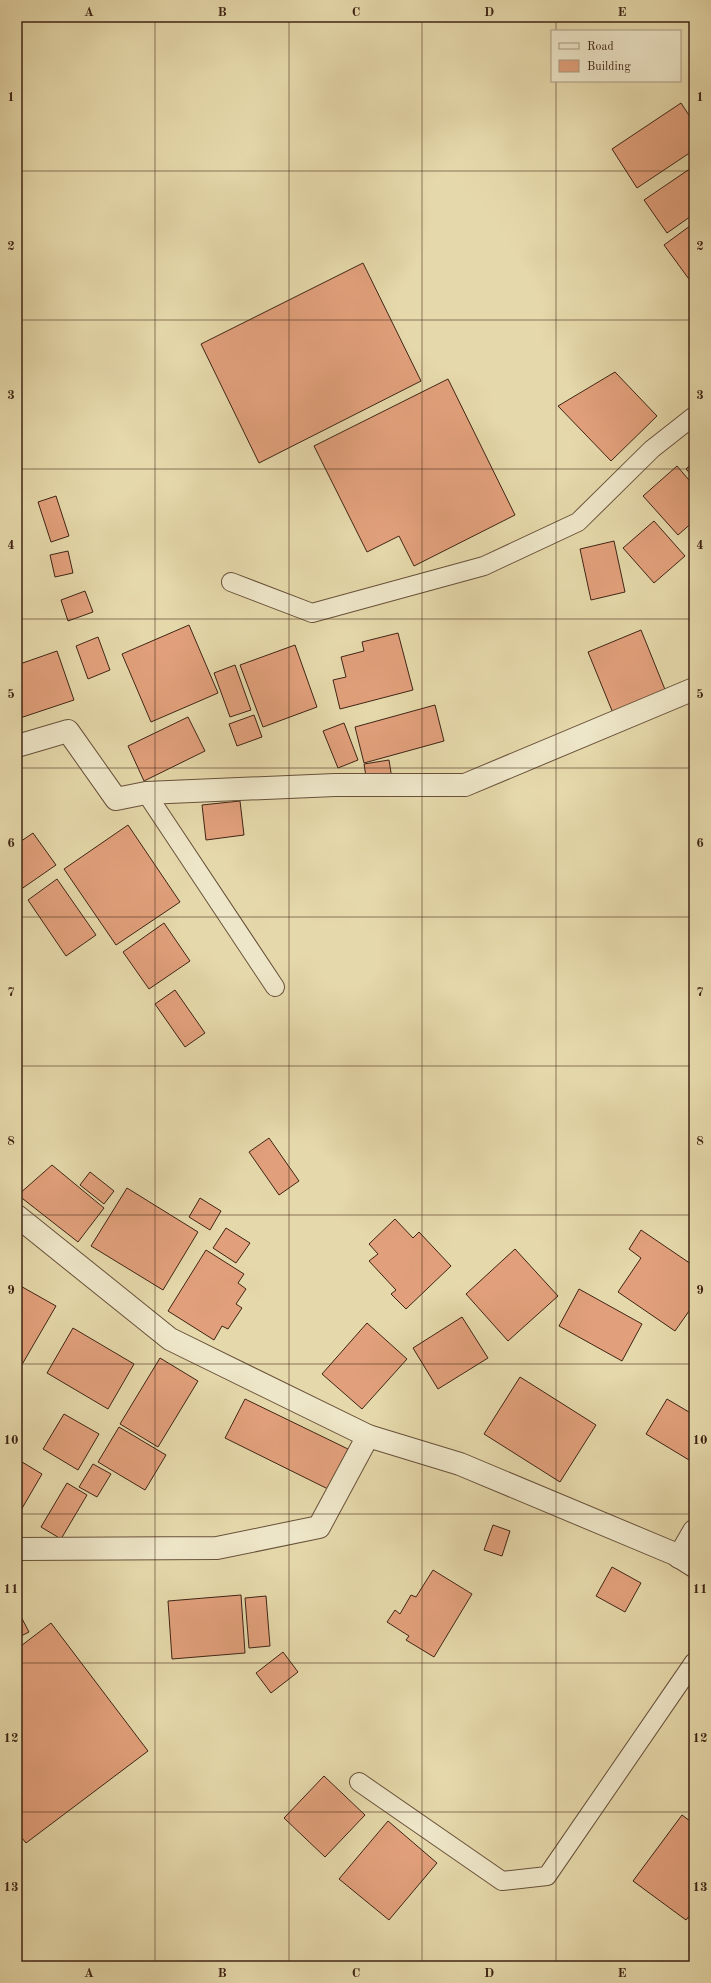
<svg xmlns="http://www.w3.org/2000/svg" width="711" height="1983" viewBox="0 0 711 1983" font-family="'Old Standard TT',serif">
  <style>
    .building { fill: #e1a07b; stroke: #3f2415 }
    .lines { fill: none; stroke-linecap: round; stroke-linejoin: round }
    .service-casing { stroke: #68513a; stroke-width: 20 }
    .minor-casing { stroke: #68513a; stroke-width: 24 }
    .tertiary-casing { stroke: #68513a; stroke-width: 24 }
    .service { stroke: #eee6c8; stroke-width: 18 }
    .minor { stroke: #eee6c8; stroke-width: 22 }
    .tertiary { stroke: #eee6c8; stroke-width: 22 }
    .grid { fill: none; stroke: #3f2415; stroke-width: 1; stroke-opacity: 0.55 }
    .neatline { fill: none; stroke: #3f2415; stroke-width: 1.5 }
    .grid-label { font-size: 13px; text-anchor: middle; font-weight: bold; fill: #3f2415 }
  </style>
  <rect width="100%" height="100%" fill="#e5d8aa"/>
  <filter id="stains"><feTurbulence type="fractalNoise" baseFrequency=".005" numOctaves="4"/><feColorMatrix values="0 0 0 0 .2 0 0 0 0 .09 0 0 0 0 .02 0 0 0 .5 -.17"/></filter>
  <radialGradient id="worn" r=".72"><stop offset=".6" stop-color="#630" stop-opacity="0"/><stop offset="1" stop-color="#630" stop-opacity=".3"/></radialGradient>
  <!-- building -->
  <path class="building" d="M681,103L694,123V150L637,188L612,149Z
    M694,166V214L667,233L644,200Z
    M694,223V286L664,245Z
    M363,263L421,381L259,463L201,344Z
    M615,372L657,416L611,461L558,406Z
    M448,379L515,515L414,566L399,536L367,552L314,446Z
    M694,461V478L686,469Z
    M677,466L694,486V521L678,535L643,496Z
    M56,496L69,536L51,542L38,502Z
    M654,521L685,556L654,583L623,548Z
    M614,541L625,592L591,600L580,549Z
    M68,551L73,573L55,577L50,555Z
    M85,591L93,612L68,621L61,600Z
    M189,625L218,693L151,722L122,654Z
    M641,630L668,697L615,718L588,652Z
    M398,633L413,690L340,709L333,680L346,677L341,657L364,651L362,642Z
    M98,637L110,670L88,679L76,646Z
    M295,645L317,707L263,727L240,665Z
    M57,651L74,700L17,719V665Z
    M235,665L251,710L230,717L214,673Z
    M435,705L444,741L364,763L355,727Z
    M254,715L262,737L237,746L229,724Z
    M188,717L205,751L144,781L128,746Z
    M344,723L358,760L338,768L323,731Z
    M389,760L392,779L367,783L364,764Z
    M240,801L244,835L206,840L202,805Z
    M128,825L180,902L116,945L64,869Z
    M33,833L56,865L17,892V844Z
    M57,879L96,935L66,956L28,900Z
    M164,923L190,961L149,989L123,952Z
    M175,990L205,1033L185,1047L155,1004Z
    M269,1138L299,1181L279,1195L249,1152Z
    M52,1165L104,1208L78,1242L18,1195Z
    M90,1172L114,1191L104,1204L80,1185Z
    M127,1188L198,1232L163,1290L91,1246Z
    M200,1198L221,1211L210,1230L189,1217Z
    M395,1219L413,1238L419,1232L451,1266L406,1309L391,1294L396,1290L369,1261L378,1254L369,1244Z
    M226,1228L250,1243L236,1263L213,1248Z
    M641,1230L694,1266V1304L675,1331L618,1292L641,1258L629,1249Z
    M515,1249L558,1296L508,1341L466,1294Z
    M206,1250L244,1274L238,1283L246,1289L236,1304L242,1308L228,1329L222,1326L214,1340L168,1311Z
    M17,1284L56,1306L20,1368L17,1366Z
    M579,1289L642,1324L622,1361L559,1326Z
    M462,1317L488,1358L438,1389L413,1348Z
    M367,1323L407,1359L362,1409L322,1374Z
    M73,1328L134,1364L108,1409L47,1373Z
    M160,1358L198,1381L158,1447L120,1424Z
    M520,1377L596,1425L560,1482L484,1434Z
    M245,1399L348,1449L328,1489L225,1438Z
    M667,1399L694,1415V1463L646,1434Z
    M64,1414L99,1434L78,1470L43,1449Z
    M119,1427L166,1455L145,1490L98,1462Z
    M17,1459L42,1474L17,1517Z
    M93,1464L111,1474L97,1497L79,1487Z
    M67,1483L87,1495L61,1539L41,1527Z
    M493,1525L510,1531L502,1556L484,1550Z
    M612,1567L641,1583L625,1612L596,1596Z
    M433,1570L472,1594L434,1657L406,1640L409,1636L387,1622L395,1610L400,1614L411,1595L416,1597Z
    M241,1595L245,1653L172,1659L168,1601Z
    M266,1596L270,1646L249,1648L245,1598Z
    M17,1609L29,1632L17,1638Z
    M51,1623L148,1751L26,1843L17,1832V1649Z
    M283,1652L298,1672L271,1693L256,1673Z
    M324,1776L365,1815L325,1857L284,1818Z
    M682,1815L694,1824V1910L686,1920L633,1881Z
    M388,1821L437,1863L389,1920L339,1879Z"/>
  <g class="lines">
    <!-- service casing -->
    <g class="service-casing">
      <path id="service" d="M231,582L312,613L484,566L578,522L652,449L694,416
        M146,793L275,987
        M359,1782L502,1881L547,1876L694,1662"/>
    </g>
    <!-- minor casing -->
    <g class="minor-casing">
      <path id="minor" d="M17,746L68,731L116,799L146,793L335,785H465L694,689
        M17,1549L217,1548L319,1527L368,1436
        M679,1557L694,1531"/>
    </g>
    <!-- tertiary casing -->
    <g class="tertiary-casing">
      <path id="tertiary" d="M17,1216L170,1339L368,1436L460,1464L675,1554L694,1566"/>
    </g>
    <!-- service -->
    <use href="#service" class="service"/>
    <!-- minor -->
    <use href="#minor" class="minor"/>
    <!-- tertiary -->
    <use href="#tertiary" class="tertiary"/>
  </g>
  <!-- grid -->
  <path class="grid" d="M155,17V1966M289,17V1966M422,17V1966M556,17V31M556,81V1966M17,171H694M17,320H694M17,469H694M17,619H694M17,768H694M17,917H694M17,1066H694M17,1215H694M17,1364H694M17,1514H694M17,1663H694M17,1812H694"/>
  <!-- margin -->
  <rect width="711" height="1983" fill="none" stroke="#e5d8aa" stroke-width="44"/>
  <!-- legend -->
  <rect x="551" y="30" width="130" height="52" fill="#eee6c8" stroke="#a89880"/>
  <rect x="559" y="43" width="20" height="6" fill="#eee6c8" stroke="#a89880"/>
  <text x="587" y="50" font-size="12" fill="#3f2415">Road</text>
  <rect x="559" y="60" width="20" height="12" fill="#e1a07b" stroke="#a89880"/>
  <text x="587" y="70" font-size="12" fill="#3f2415">Building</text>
  <rect x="22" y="22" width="667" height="1939" class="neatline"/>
  <g class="grid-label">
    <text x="89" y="16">A</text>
    <text x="222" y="16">B</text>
    <text x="356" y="16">C</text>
    <text x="489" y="16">D</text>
    <text x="622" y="16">E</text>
    <text x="11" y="101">1</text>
    <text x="700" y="101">1</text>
    <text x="11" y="250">2</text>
    <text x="700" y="250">2</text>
    <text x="11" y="399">3</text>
    <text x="700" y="399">3</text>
    <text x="11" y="549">4</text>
    <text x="700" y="549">4</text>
    <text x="11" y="698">5</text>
    <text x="700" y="698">5</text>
    <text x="11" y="847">6</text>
    <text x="700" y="847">6</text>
    <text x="11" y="996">7</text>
    <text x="700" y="996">7</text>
    <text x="11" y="1145">8</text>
    <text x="700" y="1145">8</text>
    <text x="11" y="1294">9</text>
    <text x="700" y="1294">9</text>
    <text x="11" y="1444">10</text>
    <text x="700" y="1444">10</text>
    <text x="11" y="1593">11</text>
    <text x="700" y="1593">11</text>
    <text x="11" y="1742">12</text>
    <text x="700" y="1742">12</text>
    <text x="11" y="1891">13</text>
    <text x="700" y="1891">13</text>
    <text x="89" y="1977">A</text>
    <text x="222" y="1977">B</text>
    <text x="356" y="1977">C</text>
    <text x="489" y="1977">D</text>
    <text x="622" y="1977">E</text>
  </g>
  <rect width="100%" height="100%" filter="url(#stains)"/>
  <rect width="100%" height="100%" fill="url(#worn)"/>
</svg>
